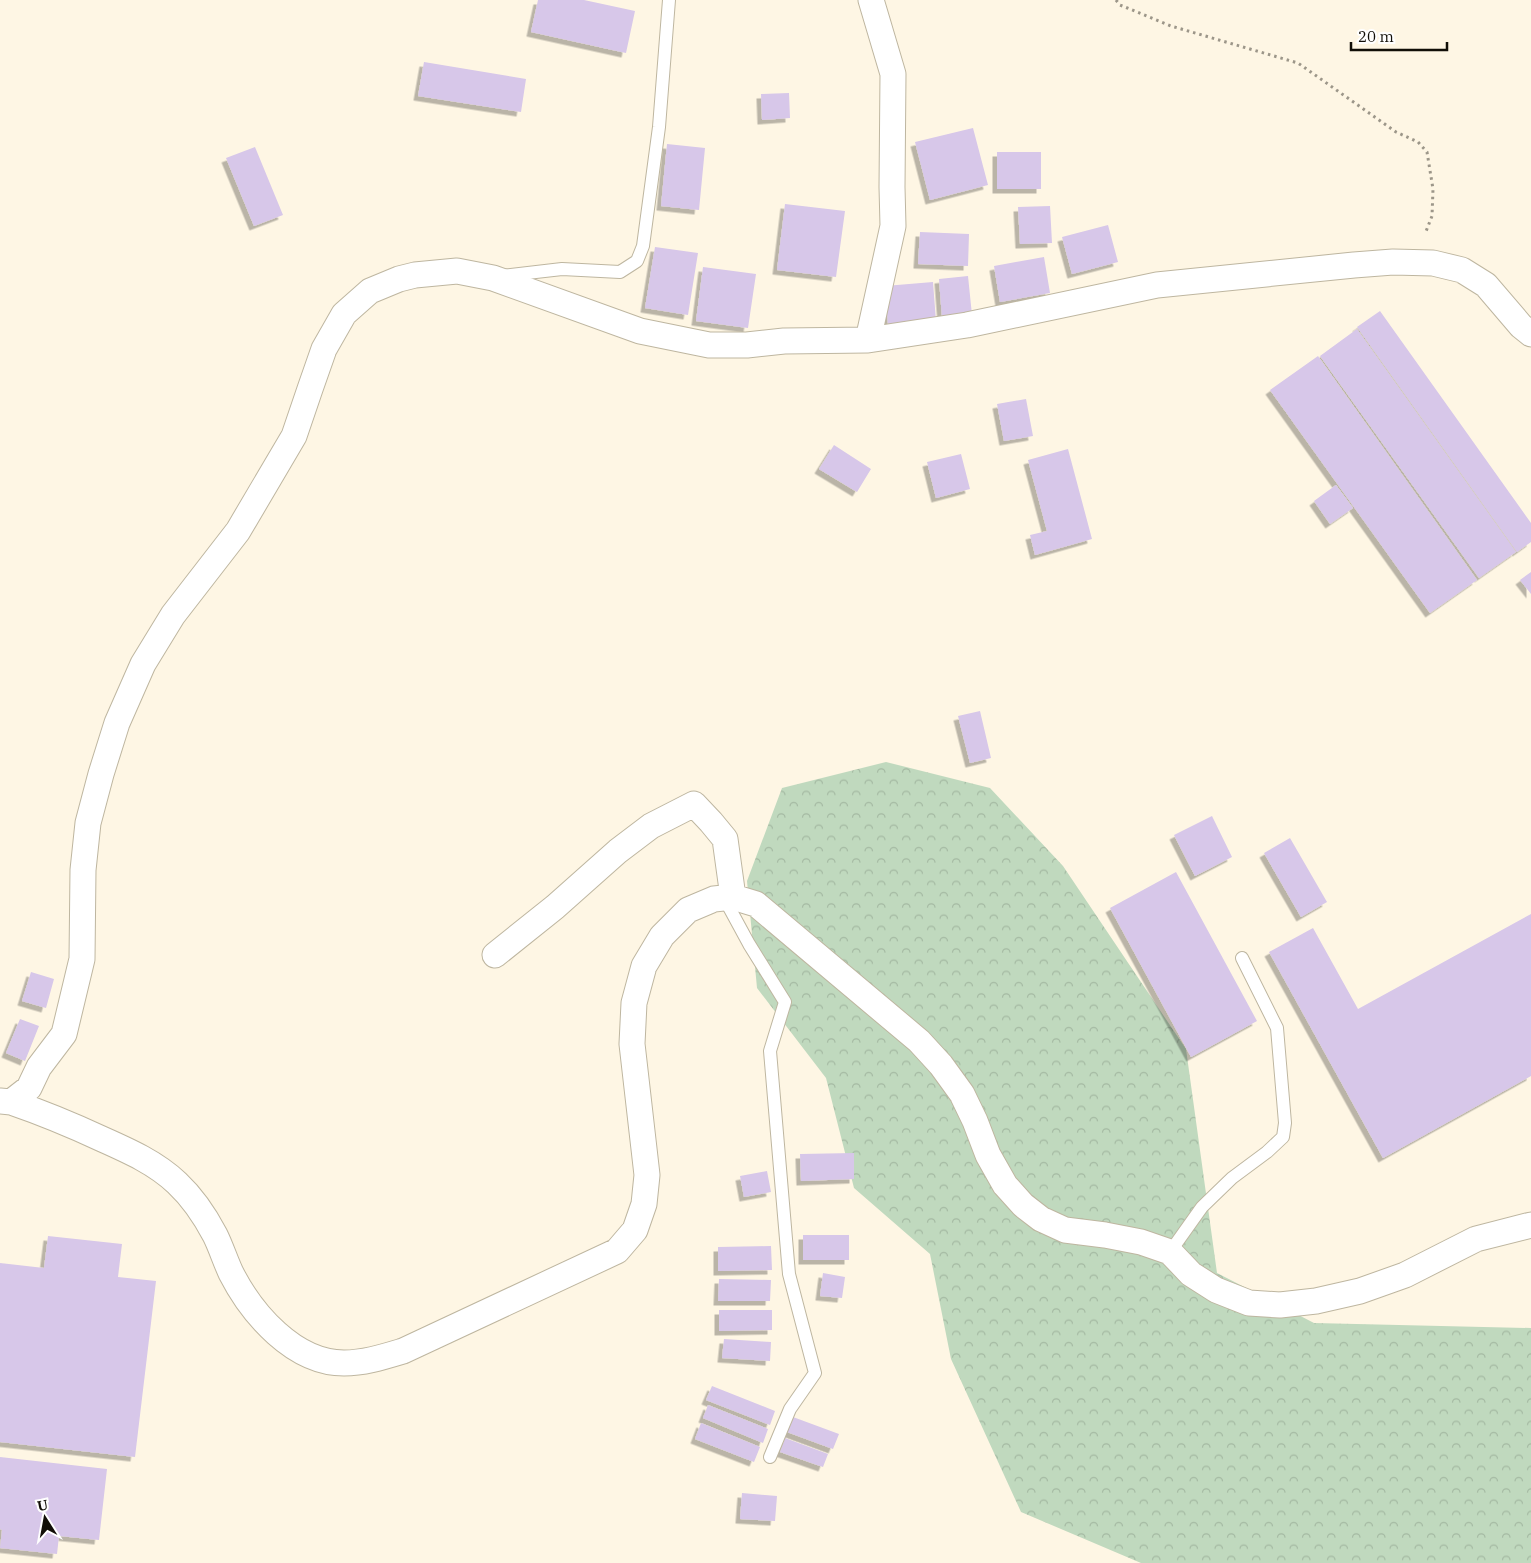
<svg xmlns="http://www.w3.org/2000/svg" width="1531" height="1563" viewBox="0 0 1531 1563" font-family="'IBM Plex Serif',serif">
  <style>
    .forest { fill: url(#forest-crowns) }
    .building { fill: #d7c7e9; filter: url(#shadow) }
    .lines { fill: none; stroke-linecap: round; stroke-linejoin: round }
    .service-casing { stroke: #beb6a0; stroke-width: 14 }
    .minor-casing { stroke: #beb6a0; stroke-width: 27 }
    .path { stroke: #9c9689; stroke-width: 3; stroke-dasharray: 2.5 4; stroke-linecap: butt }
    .service { stroke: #fff; stroke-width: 12 }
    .minor { stroke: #fff; stroke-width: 25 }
  </style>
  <defs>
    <pattern id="forest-crowns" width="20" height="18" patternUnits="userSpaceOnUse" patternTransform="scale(1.25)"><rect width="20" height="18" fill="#c0d9be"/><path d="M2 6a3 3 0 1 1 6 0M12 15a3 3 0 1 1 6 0" fill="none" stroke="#a4b9a2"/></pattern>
    <filter id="shadow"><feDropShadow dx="-4.5" dy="4.5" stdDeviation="0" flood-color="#0004"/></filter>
  </defs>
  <rect width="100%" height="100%" fill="#fef6e4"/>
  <!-- forest -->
  <path class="forest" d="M886,762L990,788L1063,866L1186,1049L1217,1273L1314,1323L1531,1328V1563H1141L1021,1512L951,1359L930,1254L854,1188L826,1078L757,988L747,881L782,788Z"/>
  <!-- building -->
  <path class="building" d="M538,0H584L635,11L626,53L531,32Z
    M424,62L526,79L521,112L418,96Z
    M789,93L790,118L762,120L761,94Z
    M973,128L988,185L930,200L915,142Z
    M667,144L705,148L699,210L661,206Z
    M255,147L283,215L254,226L226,158Z
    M997,152H1041V189H997Z
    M785,204L845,211L836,277L777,270Z
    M1050,206L1052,243L1020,244L1018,207Z
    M1108,225L1118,262L1072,274L1062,237Z
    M920,232L969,234L968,266L918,264Z
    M655,247L698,253L688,315L645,308Z
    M1044,257L1050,293L1000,302L994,266Z
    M703,267L756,274L748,328L696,321Z
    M968,276L972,315L942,318L939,279Z
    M933,282L936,321L888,325L885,286Z
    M1380,311L1531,523V542L1517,552L1357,327Z
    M1357,329L1516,552L1479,578L1320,356Z
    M1318,356L1477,580L1430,613L1270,390Z
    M1026,399L1033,436L1004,441L997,404Z
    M834,445L871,469L857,492L819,469Z
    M1068,449L1092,539L1035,555L1030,535L1047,531L1028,460Z
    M961,454L970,489L936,498L927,462Z
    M1336,485L1353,508L1330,524L1314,501Z
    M1531,572V594L1520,580Z
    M980,711L991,758L970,763L958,716Z
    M1212,816L1232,857L1195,876L1174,835Z
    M1290,838L1327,902L1301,917L1264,853Z
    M1176,872L1257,1021L1191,1057L1110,908Z
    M1531,914V1076L1383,1158L1269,952L1313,928L1358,1009Z
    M31,972L54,979L46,1008L22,1001Z
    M20,1019L39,1026L25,1061L6,1053Z
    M854,1153V1179L801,1181L800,1154Z
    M767,1171L771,1192L744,1197L740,1176Z
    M803,1235H849V1260H803Z
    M48,1236L122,1244L118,1277L156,1281L135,1457L0,1442V1263L44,1268Z
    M771,1246L772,1270L718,1271V1247Z
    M823,1273L845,1277L842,1298L820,1296Z
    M719,1279L771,1280L770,1301H718Z
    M719,1310H772V1330L719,1331Z
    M724,1339L771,1342L770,1361L722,1358Z
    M712,1386L775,1411L770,1425L706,1400Z
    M708,1405L768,1429L763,1443L703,1418Z
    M793,1417L839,1434L833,1449L787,1432Z
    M701,1423L760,1447L754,1462L695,1439Z
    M785,1438L828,1454L823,1467L780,1452Z
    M0,1457L107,1469L99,1540L59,1536L57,1554L0,1548L2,1530L0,1529Z
    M742,1493L777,1496L775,1521L740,1519Z"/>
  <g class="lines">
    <!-- service casing -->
    <g class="service-casing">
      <path id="service" d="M502,276L562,269L620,272L637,261L643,246L659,127L669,0
        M724,898L749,944L785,1002L770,1051L789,1274L815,1373L790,1409L770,1457
        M1170,1252L1202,1207L1232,1178L1267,1152L1283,1137L1285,1123L1277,1028L1242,958"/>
    </g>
    <!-- minor casing -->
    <g class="minor-casing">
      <path id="minor" d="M868,340L893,226L892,187L893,74L871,0
        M495,955L555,907L618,851L651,826L694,804L711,822L725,839L733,897
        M0,1101L11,1102L29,1088L39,1067L64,1034L82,959L83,870L88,823L101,774L117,723L143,664L173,615L238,531L294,436L310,389L324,349L344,314L370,291L399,279L415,275L457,271L493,278L640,331L709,345H747L784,341L868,340L967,325L1157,285L1354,265L1393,262L1433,263L1462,270L1486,285L1521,326L1531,334
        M11,1102C43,1113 72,1125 102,1139C129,1151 156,1163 177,1183C193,1198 205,1216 215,1235C221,1247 225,1260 231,1273C252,1314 294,1363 344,1363C364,1363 383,1357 403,1351L617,1251L635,1230L644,1204L647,1175L632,1044L634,1003L644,966L662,936L688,910L714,899L733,897L756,904L919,1041L941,1065L962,1094L975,1121L988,1155L1005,1185L1023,1205L1041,1219L1065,1230L1105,1235L1141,1242L1170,1252L1191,1274L1216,1290L1249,1303L1280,1305L1316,1301L1360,1291L1405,1275L1476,1239L1531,1225"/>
    </g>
    <!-- path -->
    <path class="path" d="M1116,0L1120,5L1171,26L1298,63L1396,132L1418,142L1427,152L1433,189L1432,216L1425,234"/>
    <!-- service -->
    <use href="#service" class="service"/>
    <!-- minor -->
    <use href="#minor" class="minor"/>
  </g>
  <!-- north arrow -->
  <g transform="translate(45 1518) rotate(349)" stroke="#ffffff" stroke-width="4" paint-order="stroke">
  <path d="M0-4L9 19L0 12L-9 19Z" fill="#110e07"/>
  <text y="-8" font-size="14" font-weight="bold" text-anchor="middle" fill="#110e07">U</text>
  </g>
  <!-- scale -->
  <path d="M1351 42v8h96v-8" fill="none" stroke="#110e07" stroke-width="2.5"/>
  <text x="1358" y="42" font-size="15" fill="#110e07" stroke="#ffffff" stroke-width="4" paint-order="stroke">20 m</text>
</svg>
